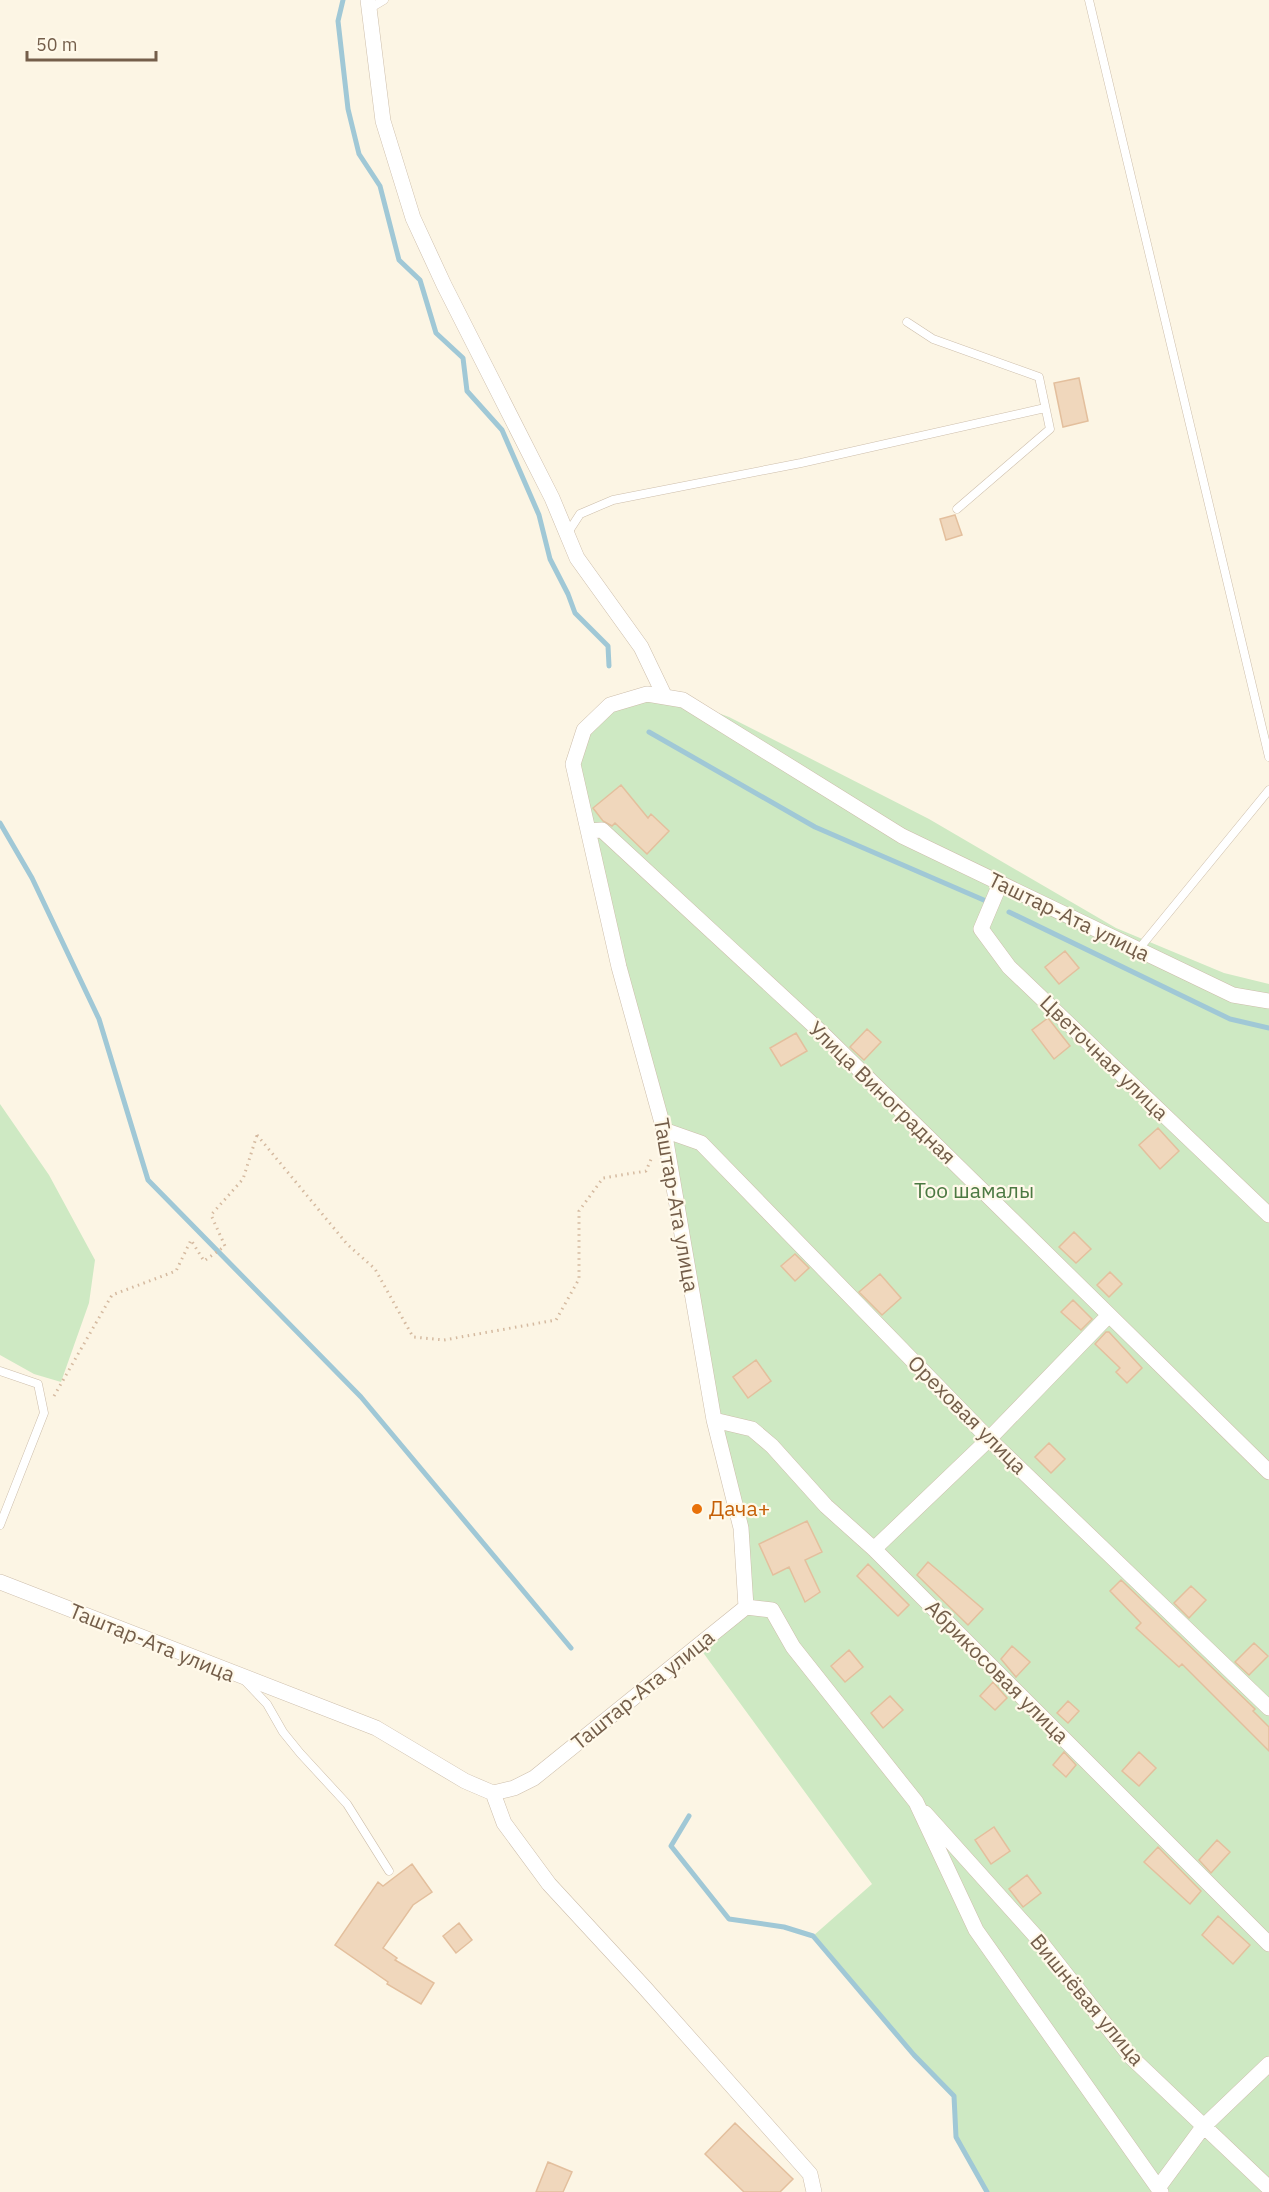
<svg xmlns="http://www.w3.org/2000/svg" width="1269" height="2192" viewBox="0 0 1269 2192" font-family="'IBM Plex Sans',sans-serif">
  <style>
    .green { fill: #cee9c3 }
    .lines { fill: none; stroke-linecap: round; stroke-linejoin: round }
    .stream { stroke: #a0c8d6; stroke-width: 5 }
    .building { fill: #f0d7bc; stroke: #e3bf9d; stroke-width: 1.5 }
    .lane-casing { stroke: #cdbeab; stroke-width: 9 }
    .street-casing { stroke: #cdbeab; stroke-width: 16 }
    .path { stroke: #d5baa0; stroke-width: 3; stroke-dasharray: 1.5 4.5; stroke-linecap: butt }
    .lane { stroke: #fff; stroke-width: 8 }
    .street { stroke: #fff; stroke-width: 15 }
    .food-dot { fill: #e8710a; stroke: #fff9ea; stroke-width: 2 }
    .labels { text-anchor: middle; stroke-width: 4.5; stroke-linejoin: round; paint-order: stroke }
    .street-label { font-size: 21px; fill: #745e4a; stroke: #fff9ea }
    .park-label { font-size: 21px; fill: #4c7942; stroke: #fff9ea }
    .food-label { font-size: 21px; fill: #c56008; stroke: #fff9ea; text-anchor: start }
  </style>
  <rect width="100%" height="100%" fill="#fcf5e4"/>
  <!-- green -->
  <path class="green" d="M647,694L683,700L729,717L929,819L1116,928L1224,973L1269,984V2192H987L956,2137L954,2096L914,2055L813,1936L872,1884L699,1647L746,1607L741,1528L664,1130L573,764L584,730L610,705Z
    M0,1104L49,1175L95,1260L89,1303L61,1382L34,1374L0,1355Z"/>
  <g class="lines">
    <!-- stream -->
    <path class="stream" d="M343,0L338,21L348,109L359,154L380,186L399,260L420,280L436,333L463,358L467,391L502,430L539,515L550,559L568,594L575,613L608,646L609,666
      M649,732L815,827L986,901
      M0,823L32,878L99,1019L148,1180L361,1397L571,1648
      M1009,912L1230,1019L1269,1028
      M689,1816L671,1846L729,1919L784,1927L813,1936L914,2055L954,2096L956,2137L987,2192"/>
  </g>
  <!-- building -->
  <path class="building" d="M1079,378L1088,421L1063,427L1054,383Z
    M955,515L962,535L946,540L940,519Z
    M621,785L648,818L651,814L669,831L647,854L615,823L612,826L603,821L593,808Z
    M1065,951L1079,968L1059,984L1045,967Z
    M1048,1018L1070,1046L1054,1059L1032,1030Z
    M867,1029L881,1042L864,1060L850,1047Z
    M796,1033L807,1051L781,1066L770,1048Z
    M1158,1128L1179,1151L1160,1169L1139,1145Z
    M1074,1232L1091,1249L1076,1263L1059,1247Z
    M795,1254L809,1268L795,1281L781,1266Z
    M1110,1272L1122,1284L1109,1297L1097,1285Z
    M880,1274L901,1298L882,1315L859,1292Z
    M1073,1300L1092,1319L1081,1330L1061,1312Z
    M1106,1332H1109L1142,1368L1127,1383L1116,1372L1120,1368L1095,1344Z
    M756,1360L771,1381L748,1398L733,1377Z
    M1049,1443L1065,1459L1051,1473L1035,1457Z
    M807,1521L822,1552L805,1560L820,1592L805,1602L789,1567L773,1575L759,1544Z
    M928,1562L983,1609L968,1625L917,1575Z
    M868,1564L909,1605L898,1616L857,1576Z
    M1121,1580L1255,1709L1253,1711L1269,1727V1751L1182,1664L1179,1667L1136,1628L1141,1623L1110,1591Z
    M1191,1586L1206,1600L1189,1618L1174,1603Z
    M1254,1643L1268,1656L1249,1675L1235,1662Z
    M1012,1646L1030,1662L1016,1677L1001,1659Z
    M849,1650L863,1667L845,1682L831,1666Z
    M993,1682L1007,1698L995,1710L980,1696Z
    M890,1696L903,1710L883,1728L871,1713Z
    M1068,1701L1079,1711L1068,1723L1057,1713Z
    M1064,1752L1076,1765L1066,1777L1053,1765Z
    M1139,1752L1156,1768L1139,1786L1122,1771Z
    M994,1827L1010,1851L991,1864L975,1840Z
    M1217,1840L1230,1852L1211,1873L1199,1860Z
    M1158,1847L1201,1891L1190,1904L1144,1862Z
    M412,1864L432,1892L413,1905L383,1948L397,1958L395,1960L434,1983L421,2004L387,1984L388,1982L335,1945L378,1882L383,1886Z
    M1027,1875L1041,1893L1023,1907L1009,1889Z
    M1218,1916L1250,1945L1233,1964L1202,1935Z
    M459,1923L472,1940L456,1953L443,1936Z
    M735,2123L793,2179L780,2192H744L705,2154Z
    M548,2162L572,2172L563,2192H536Z"/>
  <g class="lines">
    <!-- lane casing -->
    <g class="lane-casing">
      <path id="lane" d="M1089,0L1269,757
        M369,9L384,0
        M907,322L933,339L1039,377L1050,429L957,509
        M567,534L580,514L613,500L801,463L1045,408
        M1138,950L1269,790
        M0,1371L38,1384L44,1413L0,1525
        M246,1682L267,1704L283,1732L300,1753L347,1804L389,1871"/>
    </g>
    <!-- street casing -->
    <g class="street-casing">
      <path id="street" d="M368,0L383,121L413,218L444,285L552,498L577,558L641,647L665,697
        M588,831L602,830L823,1034L1269,1472
        M1000,884L981,929L1009,967L1269,1215
        M664,1130L701,1143L989,1439L1269,1708
        M714,1420L752,1429L772,1446L826,1506L874,1549L1269,1944
        M874,1549L989,1439L1109,1315
        M0,1582L376,1728L465,1781L493,1793L514,1788L534,1778L746,1607L741,1528L714,1420L664,1130L619,967L573,764L584,730L610,705L647,694L683,700L902,836L1233,995L1269,1001
        M746,1607L772,1610L793,1647L916,1802L976,1930L1161,2192
        M493,1793L504,1823L549,1884L645,1988L810,2174L814,2192
        M925,1813L1039,1940L1131,2057L1269,2188
        M1158,2188L1203,2127L1269,2064"/>
    </g>
    <!-- path -->
    <path class="path" d="M257,1135L347,1244L375,1269L413,1337L444,1340L556,1320L579,1279V1211L603,1178L646,1171L652,1157
      M54,1396L112,1295L176,1271L191,1240L204,1261L225,1246L211,1215L243,1179L257,1135"/>
    <!-- lane -->
    <use href="#lane" class="lane"/>
    <!-- street -->
    <use href="#street" class="street"/>
  </g>
  <!-- markers -->
  <circle class="food-dot" cx="697" cy="1509" r="6"/>
  <g class="labels">
    <!-- street labels -->
    <g class="street-label">
      <text transform="translate(1069 917) rotate(26)" y="7">Таштар-Ата улица</text>
      <text transform="translate(1104 1058) rotate(44)" y="7">Цветочная улица</text>
      <text transform="translate(882 1093) rotate(44)" y="7">Улица Виноградная</text>
      <text transform="translate(676 1205) rotate(80)" y="7">Таштар-Ата улица</text>
      <text transform="translate(967 1415) rotate(45)" y="7">Ореховая улица</text>
      <text transform="translate(152 1643) rotate(22)" y="7">Таштар-Ата улица</text>
      <text transform="translate(997 1672) rotate(45)" y="7">Абрикосовая улица</text>
      <text transform="translate(643 1690) rotate(-39)" y="7">Таштар-Ата улица</text>
      <text transform="translate(1087 2000) rotate(50)" y="7">Вишнёвая улица</text>
    </g>
    <!-- park labels -->
    <g class="park-label">
      <text x="974" y="1198">Тоо шамалы</text>
    </g>
    <!-- food labels -->
    <g class="food-label">
      <text x="709" y="1516">Дача+</text>
    </g>
  </g>
  <!-- scale -->
  <path d="M27 51v9h129v-9" fill="none" stroke="#745e4a" stroke-width="3"/>
  <text x="36" y="51" font-size="18" fill="#745e4a" stroke="#fff9ea" stroke-width="4.5" paint-order="stroke">50 m</text>
</svg>
